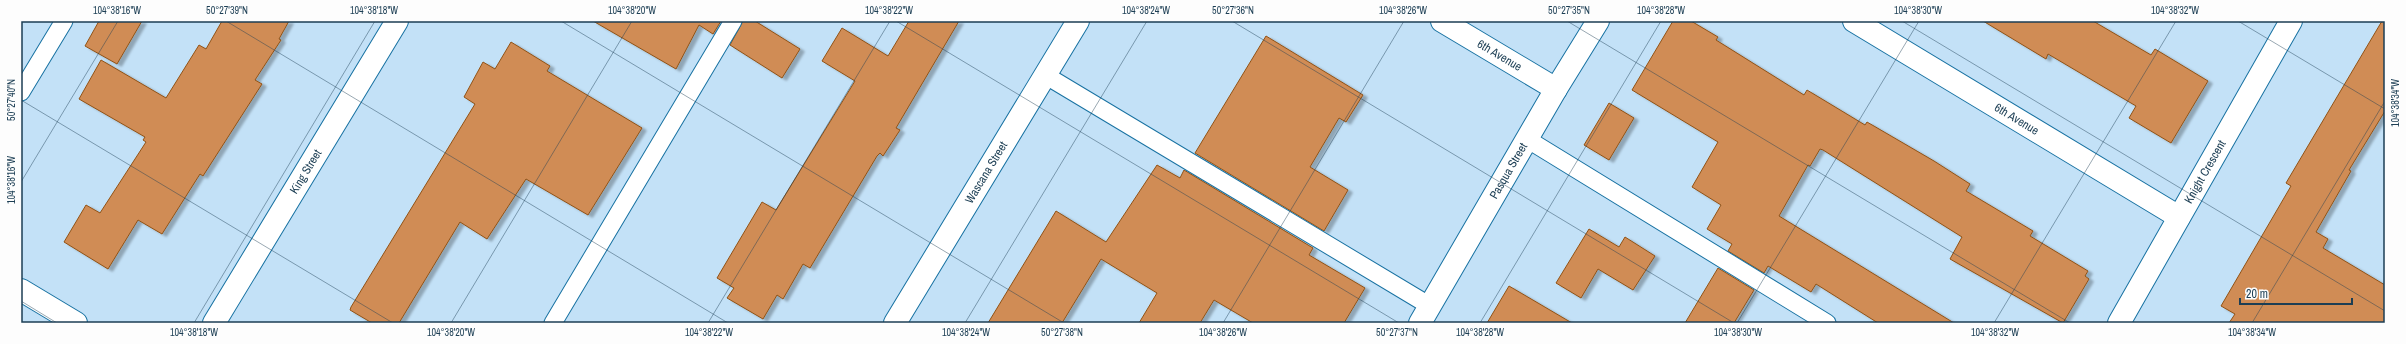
<svg xmlns="http://www.w3.org/2000/svg" width="2406" height="344" viewBox="0 0 2406 344" font-family="'Archivo Narrow',sans-serif">
  <style>
    .building { fill: #d08c55; stroke: #915215; filter: url(#shadow) }
    .lines { fill: none; stroke-linecap: round; stroke-linejoin: round }
    .service-casing { stroke: #1872a2; stroke-width: 19 }
    .minor-casing { stroke: #1872a2; stroke-width: 24 }
    .tertiary-casing { stroke: #1872a2; stroke-width: 24 }
    .service { stroke: #fff; stroke-width: 17 }
    .minor { stroke: #fff; stroke-width: 22 }
    .tertiary { stroke: #fff; stroke-width: 22 }
    .ticks { fill: none; stroke: #1c3e54; stroke-width: 1; stroke-opacity: 0.45 }
    .labels { text-anchor: middle; stroke-width: 3.5; stroke-linejoin: round; paint-order: stroke }
    .street-label { font-size: 12px; fill: #1c3e54; stroke: #fdfdfd }
    .neatline { fill: none; stroke: #1c3e54; stroke-width: 1.5 }
    .ticks-label { font-size: 10px; text-anchor: middle; fill: #1c3e54 }
  </style>
  <defs>
    <filter id="shadow"><feDropShadow dx="4.5" dy="2.5" stdDeviation="1" flood-color="#0004"/></filter>
  </defs>
  <rect width="100%" height="100%" fill="#c3e1f7"/>
  <!-- building -->
  <path class="building" d="M99,21H142L117,64L85,46Z
    M222,21H289L279,39L281,40L255,80L262,84L203,176L200,174L162,234L138,220L108,269L64,242L86,205L100,213L146,142L143,140L145,137L79,99L101,60L166,98L199,45L206,49Z
    M593,21H721L713,34L699,25L676,69Z
    M743,21H755L800,49L782,78L730,45Z
    M909,21H959L896,128L900,130L883,156L880,153L877,156L810,268L803,264L783,299L777,295L763,319L727,298L734,288L717,278L762,202L776,210L855,81L822,61L842,28L888,56Z
    M1673,21H1691L1718,37L1716,40L1804,95L1807,90L1865,125L1867,122L1934,161L1970,184L1966,191L2033,231L2030,236L2088,271L2085,276L2089,279L2063,323L1950,259L1962,237L1823,150L1820,149L1810,166L1808,165L1779,216L1954,323H1878L1816,284L1811,292L1768,266L1764,273L1728,251L1732,244L1707,229L1721,205L1692,187L1718,142L1632,90Z
    M1983,21H2093L2151,55L2155,49L2208,81L2171,143L2129,118L2136,106L2048,54L2046,59Z
    M2382,21H2385V111L2349,170L2351,171L2316,232L2328,239L2323,248L2385,285V323H2229L2235,314L2221,306L2291,186L2286,183Z
    M1266,36L1363,95L1346,122L1339,118L1310,167L1348,190L1324,231L1195,153Z
    M511,42L550,66L547,71L642,128L588,215L526,179L487,239L460,222L399,323H372L350,310L351,307L475,104L464,97L483,62L495,69Z
    M1609,103L1634,118L1609,160L1584,145Z
    M1157,165L1180,178L1184,170L1313,248L1309,255L1365,288L1344,323H1253L1214,300L1200,323H1139L1157,293L1101,259L1062,323H988L1056,211L1106,242Z
    M1589,229L1619,247L1625,237L1655,256L1633,290L1598,269L1581,298L1556,283Z
    M1718,268L1754,290L1734,323H1685Z
    M1509,286L1572,323H1487Z"/>
  <g class="lines">
    <!-- service casing -->
    <g class="service-casing">
      <path id="service" d="M1045,75L1430,306
        M21,92L64,21
        M1527,139L1827,323
        M553,323L733,21"/>
    </g>
    <!-- minor casing -->
    <g class="minor-casing">
      <g id="minor">
        <path id="s1" d="M1442,21L1556,89"/>
        <path id="s2" d="M1854,21L2179,217"/>
        <path d="M21,290L76,323"/>
        <path id="s3" d="M214,323L397,21"/>
        <path id="s4" d="M895,323L1078,21"/>
        <path id="s5" d="M2119,323L2291,21"/>
      </g>
    </g>
    <!-- tertiary casing -->
    <g class="tertiary-casing">
      <g id="tertiary">
        <path id="s6" d="M1420,323L1556,89L1598,21"/>
      </g>
    </g>
    <!-- service -->
    <use href="#service" class="service"/>
    <!-- minor -->
    <use href="#minor" class="minor"/>
    <!-- tertiary -->
    <use href="#tertiary" class="tertiary"/>
  </g>
  <!-- ticks -->
  <path class="ticks" d="M226,21L728,323M561,21L1064,323M896,21L1399,323M1232,21L1734,323M1567,21L2070,323M1902,21L2385,311M2238,21L2385,109M21,100L393,323M21,182L118,21M21,301L57,323M194,323L375,21M451,323L632,21M708,323L890,21M965,323L1147,21M1223,323L1404,21M1480,323L1661,21M1737,323L1919,21M1994,323L2176,21M2252,323L2385,101"/>
  <g class="labels">
    <!-- street labels -->
    <g class="street-label">
      <text dy="4" stroke="none"><textPath href="#s1" startOffset="67">6th Avenue</textPath></text>
      <text dy="4" stroke="none"><textPath href="#s2" startOffset="190">6th Avenue</textPath></text>
      <text dy="4" stroke="none"><textPath href="#s6" startOffset="176">Pasqua Street</textPath></text>
      <text dy="4" stroke="none"><textPath href="#s3" startOffset="177">King Street</textPath></text>
      <text dy="4" stroke="none"><textPath href="#s4" startOffset="176">Wascana Street</textPath></text>
      <text dy="4" stroke="none"><textPath href="#s5" startOffset="174">Knight Crescent</textPath></text>
    </g>
  </g>
  <!-- border -->
  <rect width="2406" height="344" fill="none" stroke="#fdfdfd" stroke-width="44"/>
  <!-- scale -->
  <path d="M2240 298v6h112v-6" fill="none" stroke="#1c3e54" stroke-width="2"/>
  <text x="2246" y="298" font-size="12" fill="#1c3e54" stroke="#fdfdfd" stroke-width="3" paint-order="stroke">20 m</text>
  <rect x="22" y="22" width="2362" height="300" class="neatline"/>
  <g class="ticks-label">
    <text x="117" y="14">104°38'16"W</text>
    <text x="227" y="14">50°27'39"N</text>
    <text x="374" y="14">104°38'18"W</text>
    <text x="632" y="14">104°38'20"W</text>
    <text x="889" y="14">104°38'22"W</text>
    <text x="1146" y="14">104°38'24"W</text>
    <text x="1233" y="14">50°27'36"N</text>
    <text x="1403" y="14">104°38'26"W</text>
    <text x="1569" y="14">50°27'35"N</text>
    <text x="1661" y="14">104°38'28"W</text>
    <text x="1918" y="14">104°38'30"W</text>
    <text x="2175" y="14">104°38'32"W</text>
    <text transform="translate(11 100) rotate(-90)" y="4">50°27'40"N</text>
    <text transform="translate(2395 103) rotate(-90)" y="4">104°38'34"W</text>
    <text transform="translate(11 180) rotate(-90)" y="4">104°38'16"W</text>
    <text x="194" y="336">104°38'18"W</text>
    <text x="451" y="336">104°38'20"W</text>
    <text x="709" y="336">104°38'22"W</text>
    <text x="966" y="336">104°38'24"W</text>
    <text x="1062" y="336">50°27'38"N</text>
    <text x="1223" y="336">104°38'26"W</text>
    <text x="1397" y="336">50°27'37"N</text>
    <text x="1480" y="336">104°38'28"W</text>
    <text x="1738" y="336">104°38'30"W</text>
    <text x="1995" y="336">104°38'32"W</text>
    <text x="2252" y="336">104°38'34"W</text>
  </g>
</svg>
